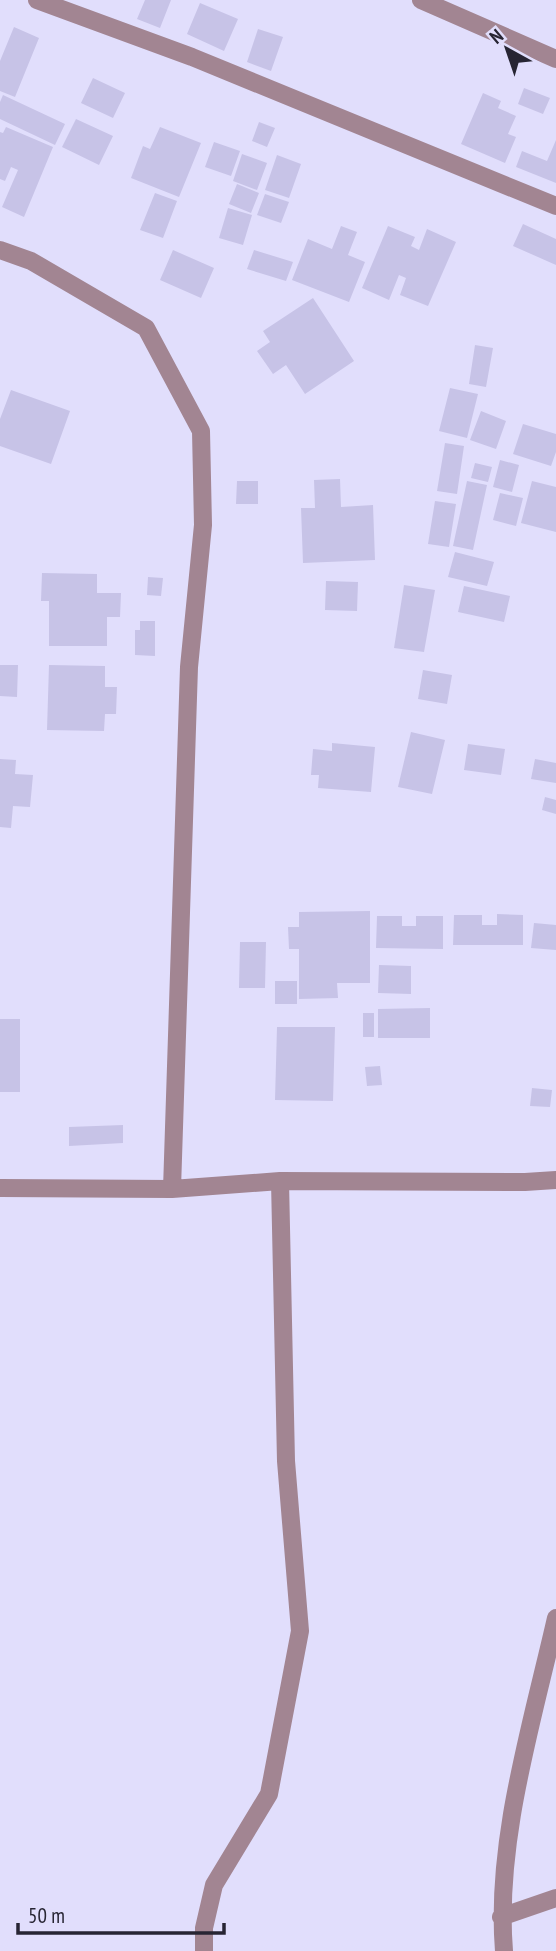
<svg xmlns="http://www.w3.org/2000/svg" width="556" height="1951" viewBox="0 0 556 1951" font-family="'PT Sans Narrow',sans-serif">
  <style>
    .building { fill: #c7c3e7 }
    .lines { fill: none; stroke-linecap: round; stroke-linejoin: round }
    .minor { stroke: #a28592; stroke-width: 18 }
  </style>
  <rect width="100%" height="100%" fill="#e1defc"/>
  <!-- building -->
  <path class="building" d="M145,0H171L160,28L137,19Z
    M200,3L238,19L224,51L187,34Z
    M14,27L39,38L15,97L0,91V61Z
    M258,29L283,37L271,71L247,62Z
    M93,78L125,93L113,118L81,103Z
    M524,88L550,98L543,114L518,104Z
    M483,93L501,101L498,108L516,116L508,134L516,137L505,163L461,144Z
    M3,95L65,124L55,145L0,119V102Z
    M76,119L113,136L99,165L62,147Z
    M259,122L275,128L267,147L252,141Z
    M6,127L53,147L24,217L2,207L18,170L11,167L5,181L0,179V132L3,133Z
    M160,127L201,143L179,197L131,178L143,146L150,149Z
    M556,140V183L516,167L522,151L547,161Z
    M214,142L240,151L231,176L205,167Z
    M242,154L267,163L257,190L233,181Z
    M277,155L301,164L289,198L265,190Z
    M237,184L259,193L251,213L229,204Z
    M155,193L177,201L163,238L140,230Z
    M265,194L289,202L281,223L257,215Z
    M228,208L252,215L243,245L219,238Z
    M523,224L556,239V265L513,246Z
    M341,226L357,232L348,255L365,262L349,302L292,280L308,239L332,249Z
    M388,226L415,237L411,246L419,250L427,229L456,242L428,306L400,295L406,278L399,275L389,300L362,288Z
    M173,250L214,268L201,298L160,280Z
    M254,250L293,262L286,281L247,269Z
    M313,298L354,361L305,394L286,365L273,374L257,351L270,342L263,331Z
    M475,345L493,348L486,387L469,384Z
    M450,388L478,394L467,438L439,431Z
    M11,390L70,411L51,464L0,446V419Z
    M481,411L506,421L496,449L470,440Z
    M523,424L556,434V452L551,466L513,454Z
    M445,443L464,446L457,494L437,491Z
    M500,460L519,465L512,492L493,487Z
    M475,463L492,467L488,482L471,478Z
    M340,479L341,507L373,505L375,560L303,563L301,508H315L314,480Z
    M237,481H258V504H236Z
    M467,481L487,485L473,550L453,546Z
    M532,481L556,487V532L521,523Z
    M500,493L523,498L516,526L493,520Z
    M435,501L456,504L449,547L428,544Z
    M455,552L494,562L487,586L448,577Z
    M42,573L97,574V593H121L120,617H107V646H49V601H41Z
    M148,577L163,578L161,596L147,595Z
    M326,581L358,582L357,611L325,610Z
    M404,585L435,590L424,652L394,648Z
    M464,586L510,596L504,622L458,612Z
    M140,621H155V656L135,655V630H140Z
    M0,665H18L17,697L0,696Z
    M49,665L105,666V687H117L116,714H105L104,731L47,730Z
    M423,670L452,675L447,704L418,699Z
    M411,732L445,740L432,794L398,787Z
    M332,743L375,747L371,792L318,788L319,775H311L313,749L332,751Z
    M468,744L505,749L501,775L464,770Z
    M0,759L16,760L15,774L33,775L30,807L13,806L11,828L0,827Z
    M535,759L556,763V783L531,779Z
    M545,797L556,800V814L542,810Z
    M370,911V983H337L338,998L299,999V949H289L288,927H299V912Z
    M497,914L523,915V945H453L454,915H482V925H497Z
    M377,916H402V926H416V916H443V949L376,948Z
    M534,923L556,925V950L531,948Z
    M240,942H266L265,988H239Z
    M379,965L411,966V994L378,993Z
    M275,981H297V1004H275Z
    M430,1008V1038H378V1009Z
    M363,1013H374V1037H363Z
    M0,1019H20V1092H0Z
    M277,1027H335L333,1101L275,1100Z
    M380,1066L382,1085L367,1086L365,1067Z
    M532,1088L552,1090L550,1107L530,1106Z
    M123,1125V1143L69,1146V1127Z"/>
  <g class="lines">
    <!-- minor -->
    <path class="minor" d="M37,0L192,57L556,206
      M421,0L556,59
      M0,250L31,261L146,328L201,431L203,525L189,667L172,1189
      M0,1188L172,1189L280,1181L525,1182L556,1180
      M501,1917L556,1898
      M204,1951V1928L214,1885L269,1794L300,1631L286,1461L280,1181
      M504,1951C495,1842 532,1724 556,1618"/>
  </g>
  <!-- north arrow -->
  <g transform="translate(507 49) rotate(320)" stroke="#e1defc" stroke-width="5" paint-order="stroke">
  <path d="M0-5L12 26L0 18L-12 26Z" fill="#272533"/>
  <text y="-10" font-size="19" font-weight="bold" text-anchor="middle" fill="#272533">N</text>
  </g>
  <!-- scale -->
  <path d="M18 1923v10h206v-10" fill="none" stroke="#272533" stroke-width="3.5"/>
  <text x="28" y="1923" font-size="21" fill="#272533" stroke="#e1defc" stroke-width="5" paint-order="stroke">50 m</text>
</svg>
